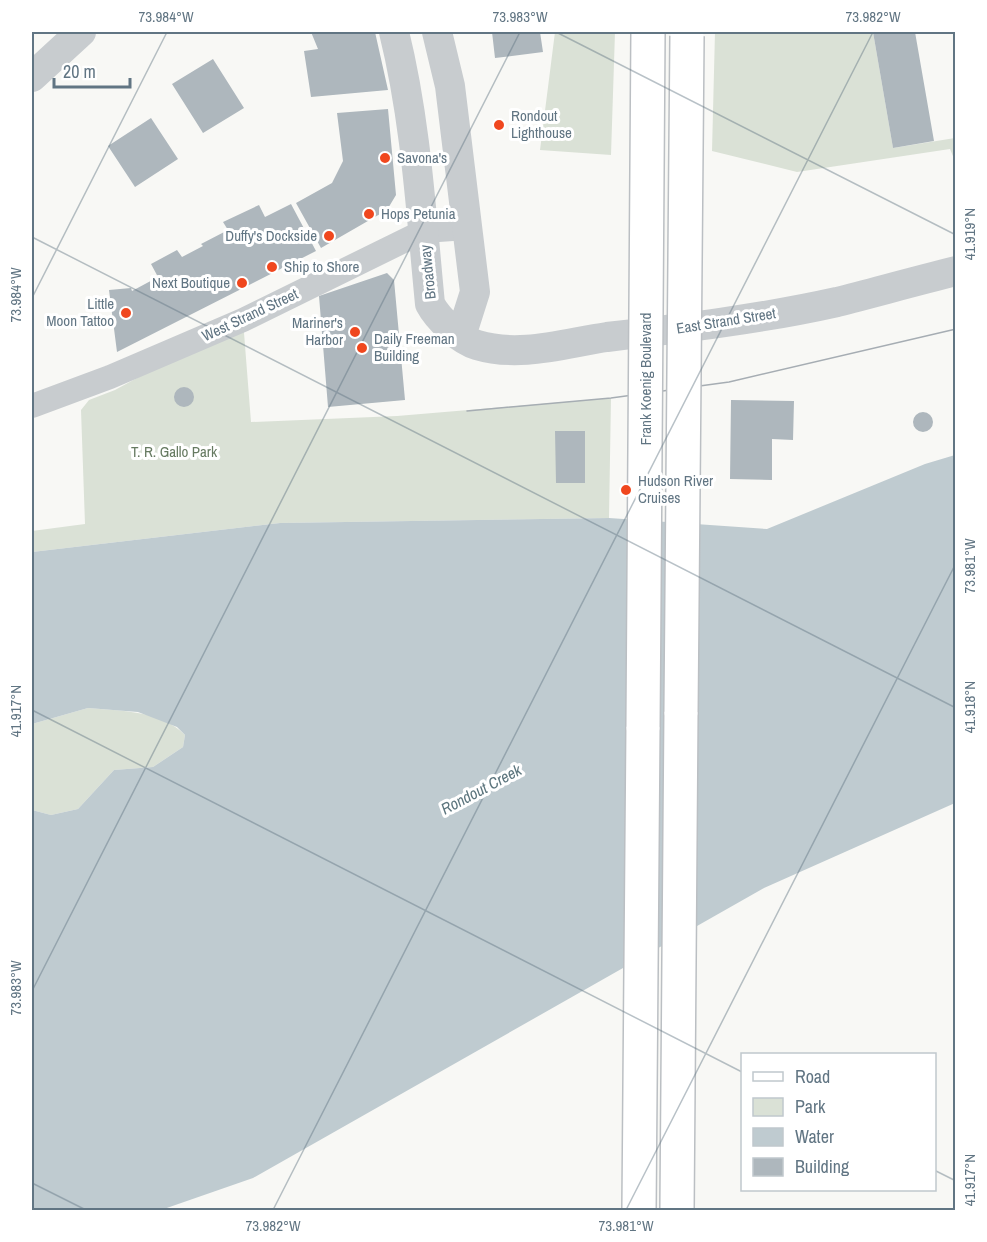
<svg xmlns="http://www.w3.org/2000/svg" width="987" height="1242" viewBox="0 0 987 1242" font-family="'Archivo Narrow',sans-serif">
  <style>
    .green { fill: #dae1d6 }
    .water { fill: #bfcbd0 }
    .building { fill: #aeb7bd }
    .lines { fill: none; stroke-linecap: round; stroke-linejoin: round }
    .primary-casing { stroke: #bbbfc3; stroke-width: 36 }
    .minor { stroke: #c8cccf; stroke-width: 24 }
    .tertiary { stroke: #c8cccf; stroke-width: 30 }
    .primary { stroke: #fff; stroke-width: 33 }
    .tram { stroke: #a6adb3; stroke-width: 1.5 }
    .primary-bridge-casing { stroke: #bbbfc3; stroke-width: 36; stroke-linecap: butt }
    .primary-bridge { stroke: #fff; stroke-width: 33 }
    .ticks { fill: none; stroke: #617583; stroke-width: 1.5; stroke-opacity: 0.45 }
    .poi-dot { fill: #f0471e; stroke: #fff; stroke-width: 2 }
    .labels { text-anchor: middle; stroke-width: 6; stroke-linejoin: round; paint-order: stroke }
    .poi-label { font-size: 15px; fill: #617583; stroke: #fff; text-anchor: start }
    .street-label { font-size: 15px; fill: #617583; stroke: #fff }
    .park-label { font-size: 15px; fill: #667a61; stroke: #fff }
    .water-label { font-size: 16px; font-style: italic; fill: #5c757d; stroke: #fff }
    .neatline { fill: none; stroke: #617583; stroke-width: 2 }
    .ticks-label { font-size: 15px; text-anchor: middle; fill: #617583 }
  </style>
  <rect width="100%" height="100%" fill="#f8f8f5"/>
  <!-- green -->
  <path class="green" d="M555,32H615L611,155L540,150Z
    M715,32H873L893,148L955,138V161L950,149L797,172L712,151Z
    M243,320L251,422L397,416L611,398L609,518L280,523L32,552V531L85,524L81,410L89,400L115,390Z
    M88,708C120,711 160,710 185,735L183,747L153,767L114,770L78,809L51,815L32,810V724Z"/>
  <!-- water -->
  <path class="water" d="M955,455V803L764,888L253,1178L161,1210H32V810L51,815L78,809L114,770L153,767L183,747L185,735L177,727L138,712L88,708L32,724V552L280,523L609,518L767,529L925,464Z"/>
  <!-- building -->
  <path class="building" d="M311,32H375L388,90L311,97L304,51L318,49Z
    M492,32H540L543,52L495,58Z
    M873,32H915L934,141L893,148Z
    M213,59L244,108L203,133L172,84Z
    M388,109L396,195L387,210L321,248L296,203L332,183L343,161L337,113Z
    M151,118L178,159L135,187L108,146Z
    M291,204L316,251L117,352L109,290L131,288L132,291L158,277L151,264L177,250L182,257L203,246L201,244L228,230L223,222L259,205L265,217Z
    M387,273L394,280L405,400L328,407L319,296Z
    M174 397a10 10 0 1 1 20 0a10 10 0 1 1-20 0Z
    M731,400L794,401L793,440L772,439V480L730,479Z
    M913 422a10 10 0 1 1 20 0a10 10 0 1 1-20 0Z
    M555,431H585V483H556Z"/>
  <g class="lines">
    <!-- primary casing -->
    <g class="primary-casing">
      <path id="primary" d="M639,1210L643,727
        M677,1210L681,712"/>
    </g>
    <!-- minor -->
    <path class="minor" d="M32,406L110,377L243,320L424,231L467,228"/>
    <!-- tertiary -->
    <path class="tertiary" d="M394,32C416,121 421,212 430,304C438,319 460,340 477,345C520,358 565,343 607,337C684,328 761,319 837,302C876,292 916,281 956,271
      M437,32L450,86L475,292L461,336
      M32,77L81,32"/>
    <!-- primary -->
    <use href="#primary" class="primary"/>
    <!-- tram -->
    <path class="tram" d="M467,411L611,398L729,382L956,329"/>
    <!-- primary-bridge casing -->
    <g class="primary-bridge-casing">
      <path id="primary-bridge" d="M681,712L687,36
        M643,727L648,32"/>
    </g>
    <!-- primary-bridge -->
    <use href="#primary-bridge" class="primary-bridge"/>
  </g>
  <!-- ticks -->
  <path class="ticks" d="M556,32L956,235M32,237L956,708M32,298L167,32M32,710L742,1072M32,991L520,32M934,1170L956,1181M32,1183L86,1210M273,1210L873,32M626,1210L956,563"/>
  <!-- markers -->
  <g class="poi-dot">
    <circle cx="499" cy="125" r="6"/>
    <circle cx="385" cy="158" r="6"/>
    <circle cx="369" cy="214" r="6"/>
    <circle cx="329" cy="236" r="6"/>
    <circle cx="272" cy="267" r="6"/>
    <circle cx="242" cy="283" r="6"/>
    <circle cx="126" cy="313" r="6"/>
    <circle cx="355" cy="332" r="6"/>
    <circle cx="362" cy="348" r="6"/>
    <circle cx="626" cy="490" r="6"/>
  </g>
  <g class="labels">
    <!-- poi labels -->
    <g class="poi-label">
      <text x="511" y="121">Rondout<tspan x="511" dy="17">Lighthouse</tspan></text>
      <text x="397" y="163">Savona's</text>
      <text x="381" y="219">Hops Petunia</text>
      <text x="317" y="241" text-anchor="end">Duffy's Dockside</text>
      <text x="284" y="272">Ship to Shore</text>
      <text x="230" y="288" text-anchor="end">Next Boutique</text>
      <text x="114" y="309" text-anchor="end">Little<tspan x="114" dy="17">Moon Tattoo</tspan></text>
      <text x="343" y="328" text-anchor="end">Mariner's<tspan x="343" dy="17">Harbor</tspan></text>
      <text x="374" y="344">Daily Freeman<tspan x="374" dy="17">Building</tspan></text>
      <text x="638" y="486">Hudson River<tspan x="638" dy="17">Cruises</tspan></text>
    </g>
    <!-- street labels -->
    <g class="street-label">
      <text transform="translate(428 272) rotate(-96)" y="5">Broadway</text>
      <text transform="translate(250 315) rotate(-25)" y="5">West Strand Street</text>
      <text transform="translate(726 321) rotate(-9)" y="5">East Strand Street</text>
      <text transform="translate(646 379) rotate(-90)" y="5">Frank Koenig Boulevard</text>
    </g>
    <!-- park labels -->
    <g class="park-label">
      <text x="174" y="457">T. R. Gallo Park</text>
    </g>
    <!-- water labels -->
    <g class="water-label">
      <text transform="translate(481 789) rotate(-28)" y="6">Rondout Creek</text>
    </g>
  </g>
  <!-- border -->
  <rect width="987" height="1242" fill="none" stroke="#ffffff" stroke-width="66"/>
  <!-- legend -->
  <rect x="741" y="1053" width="195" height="138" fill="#ffffff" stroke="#c0c8cd" stroke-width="1.5"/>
  <rect x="753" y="1072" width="30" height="9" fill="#ffffff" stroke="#c0c8cd" stroke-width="1.5"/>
  <text x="795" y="1083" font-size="18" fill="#617583">Road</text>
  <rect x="753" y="1098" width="30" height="18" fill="#dae1d6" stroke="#c0c8cd" stroke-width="1.5"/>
  <text x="795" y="1113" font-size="18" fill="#617583">Park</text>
  <rect x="753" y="1128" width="30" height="18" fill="#bfcbd0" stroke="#c0c8cd" stroke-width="1.5"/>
  <text x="795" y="1143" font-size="18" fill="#617583">Water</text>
  <rect x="753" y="1158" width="30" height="18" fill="#aeb7bd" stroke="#c0c8cd" stroke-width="1.5"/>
  <text x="795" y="1173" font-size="18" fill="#617583">Building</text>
  <!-- scale -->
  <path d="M54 78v9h76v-9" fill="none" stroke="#617583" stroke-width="3"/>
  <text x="63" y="78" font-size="18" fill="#617583" stroke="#ffffff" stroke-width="4.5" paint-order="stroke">20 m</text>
  <rect x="33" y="33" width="921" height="1176" class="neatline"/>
  <g class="ticks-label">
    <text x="166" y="22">73.984°W</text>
    <text x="520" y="22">73.983°W</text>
    <text x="873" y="22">73.982°W</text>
    <text transform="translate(970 234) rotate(-90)" y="5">41.919°N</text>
    <text transform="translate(16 295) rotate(-90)" y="5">73.984°W</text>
    <text transform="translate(970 566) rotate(-90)" y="5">73.981°W</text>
    <text transform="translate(970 707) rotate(-90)" y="5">41.918°N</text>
    <text transform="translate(16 711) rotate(-90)" y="5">41.917°N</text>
    <text transform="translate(16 988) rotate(-90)" y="5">73.983°W</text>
    <text transform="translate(970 1180) rotate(-90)" y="5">41.917°N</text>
    <text x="273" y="1231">73.982°W</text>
    <text x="626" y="1231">73.981°W</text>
  </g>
</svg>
